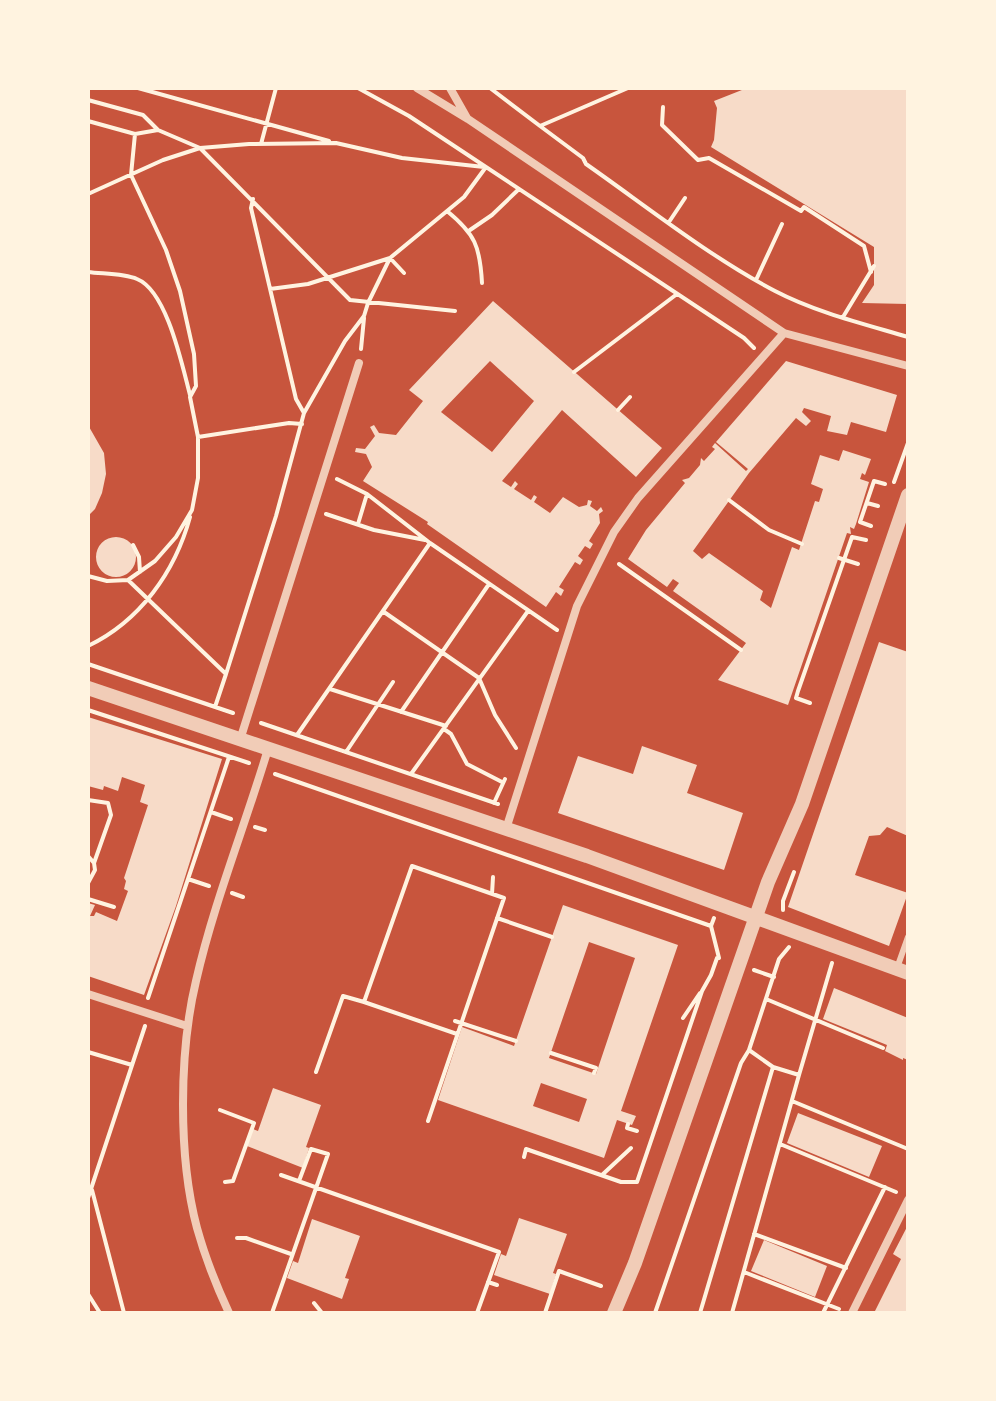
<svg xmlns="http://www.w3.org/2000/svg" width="996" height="1401" viewBox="0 0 996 1401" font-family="'Fira Sans',sans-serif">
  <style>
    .building { fill: #f7dbc8; fill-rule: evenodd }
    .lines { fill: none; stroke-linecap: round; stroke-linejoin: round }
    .path { stroke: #fff3e0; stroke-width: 4 }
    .service { stroke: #f1ccb7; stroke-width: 6 }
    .minor { stroke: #f1ccb7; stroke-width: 8 }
    .tertiary { stroke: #f1ccb7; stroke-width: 14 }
  </style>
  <rect width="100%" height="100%" fill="#c8553d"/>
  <!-- building -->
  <path class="building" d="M747,88H908V304L862,303L874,285V247L711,147L714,140L717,108L714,101Z
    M493,301L662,448L636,477L562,410L502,481L511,487L515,481L518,484L514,489L531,500L534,495L537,497L534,502L550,513L563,497L579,507L587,505L588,500L592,501L590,506L597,511L601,507L603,511L599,514L600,523L589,541L593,544L590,549L585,546L578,556L583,560L580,565L575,562L559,587L564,590L561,596L556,592L546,607L427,524L428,522L363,481L372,467L366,454L355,452L356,448L365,449L375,436L370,427L374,425L379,433L396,435L423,401L409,390ZM490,361L534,401L492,452L441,412Z
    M786,361L897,395L886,432L851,422L847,435L827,431L831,416L804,408L802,412L811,421L806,426L796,418L749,473L693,551L702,559L709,553L763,591L760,600L771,608L792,547L799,550L815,501L819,502L823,489L811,484L820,455L839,461L843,450L871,459L865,475L862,473L860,479L869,482L856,524L854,529L850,527L851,534L847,533L788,705L718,680L746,643L673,591L679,583L673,579L667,587L628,559L646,530L685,483L682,480L689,478L700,465L701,458L704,461L715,449L712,447L715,443L746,471L748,469L716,442Z
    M88,425L104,453L106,474L102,493L95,509L88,516Z
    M96 557a20 20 0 1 1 40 0a20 20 0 1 1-40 0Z
    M879,642L908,652V836L887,827L880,835L869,836L855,875L908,893L889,946L788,907Z
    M88,717L222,759L176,906L144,995L88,976V903L95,905L90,916H94L96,912L117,921L128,891L124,889L126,881L124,878L148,805L140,802L145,785L122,777L118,791L104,786L103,790L88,786Z
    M642,746L697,765L687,793L743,813L724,870L558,813L578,756L633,774Z
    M563,905L678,945L621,1111L636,1116L632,1125L617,1120L604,1158L438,1100L462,1027L514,1046ZM589,942L635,958L596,1074L549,1058ZM541,1083L587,1099L579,1122L533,1106Z
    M834,988L908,1018V1060L903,1058V1060L885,1051L887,1045L823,1019Z
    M273,1088L321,1105L306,1147L309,1148L303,1168L247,1146L253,1129L258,1131Z
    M798,1113L882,1146L869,1177L787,1143Z
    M519,1218L567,1234L553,1273L556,1274L550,1294L494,1275L501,1254L506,1256Z
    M312,1219L360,1236L345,1278L349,1279L342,1299L287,1278L293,1261L298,1263Z
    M908,1225V1313H874L901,1259L893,1254Z
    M764,1240L827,1266L815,1297L751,1271Z"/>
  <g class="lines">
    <!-- path -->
    <path class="path" d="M138,88L329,141
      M358,88L409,116L744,338L754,348
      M490,88L540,126L628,88
      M88,100L143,115L158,130L200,148L350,300L455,311
      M663,107L662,125L698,160L709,158L801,211L804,207L864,246L871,272
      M88,121L135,134L158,130
      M540,126L583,158L586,164C646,206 710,257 775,291C815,312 864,324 908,337
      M261,144L276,88
      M88,194L163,160L200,148L249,144L336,143L402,158L484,167
      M253,199L251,208L296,399L304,413
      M447,211C475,234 480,246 482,283
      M669,222L685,198
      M470,230L492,215L519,189
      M88,272C103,274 123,273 137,279C167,291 182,365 190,395
      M756,280L782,224
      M270,289L308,284L390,258L404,273
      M843,317L874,266
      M361,349L364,318
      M574,372L677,294
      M618,410L630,397
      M198,437L289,423L302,424
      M337,479L367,494L430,543L557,630
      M894,482L908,443
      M729,500L769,530L802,544
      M867,503L878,506
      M326,514L374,530L425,540
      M358,524L367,494
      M871,526L860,522L874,481L885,484
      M133,545L139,557L140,572
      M839,558L858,564
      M619,564L741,650
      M88,576L107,581L128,580L155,561L176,537L192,510L198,478V437L190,397L196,386L194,354L180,291L166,250L131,175L135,134
      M128,580L226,674L215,707
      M384,612L479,678L495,715L516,748
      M88,646C140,621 175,572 190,517
      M88,664L233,713
      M226,674L276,516L304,413L345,341L364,316L368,303L390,258L464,197L486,167
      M330,689L446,726
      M810,703L796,698L798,691L852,537L866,540
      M88,710L249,763
      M401,712L489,584
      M261,723L498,804
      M444,729L451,734L467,764L502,782
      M297,735L430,543
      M346,752L393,682
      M275,774L711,926
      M411,774L528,611
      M88,800L108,803L111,815L94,863
      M494,803L505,779
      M211,812L231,819
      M255,827L265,830
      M88,856L94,863L95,870L88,883
      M188,879L209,886
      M232,893L243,897
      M492,894L493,877
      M88,899L114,907
      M783,910V901L794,872
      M497,918L552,937
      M714,918L711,926L719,958
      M754,970L774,977
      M148,998L229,757
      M766,999L883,1048
      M683,1018L700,993
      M455,1021L516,1041
      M88,1052L132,1065
      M551,1053L596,1068L594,1073
      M773,1067L799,1075L832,963
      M316,1072L343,996L364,1002
      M792,1101L908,1149
      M220,1110L254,1123L233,1181L225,1182
      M428,1121L504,898L412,866L364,1002L457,1034
      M628,1124L627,1128L637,1131
      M780,1144L896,1192
      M524,1157L526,1149L621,1182H637L702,991L711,975L717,958
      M281,1175L499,1252L477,1313
      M602,1175L631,1148
      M92,1190L124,1313
      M88,1198L145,1026
      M754,1234L846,1268
      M237,1238H246L291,1254
      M744,1272L839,1309
      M488,1282L497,1285
      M88,1294L100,1313
      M314,1303L322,1313
      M272,1313L328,1154L311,1149L299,1181
      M545,1313L559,1271L601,1286
      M655,1313L741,1063L749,1050
      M700,1313L773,1067L749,1050L779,959L789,947
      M732,1313L799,1075
      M823,1313L885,1187"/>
    <!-- service -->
    <path class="service" d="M897,968L908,937"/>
    <!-- minor -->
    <path class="minor" d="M417,88L468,119L784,333L908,366
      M450,88L467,118
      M240,740L359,363
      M506,829L577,606L614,532L638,498L784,333
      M88,994L187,1026
      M229,1313C216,1285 205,1257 197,1228C178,1157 179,1052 196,981C214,902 245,826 268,749
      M852,1313L908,1200"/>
    <!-- tertiary -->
    <path class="tertiary" d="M88,688L587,856L908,973
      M614,1313L635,1263L768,882L802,804L908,495"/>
  </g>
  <!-- border -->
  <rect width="996" height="1401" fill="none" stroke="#fff3e0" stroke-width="180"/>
</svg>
